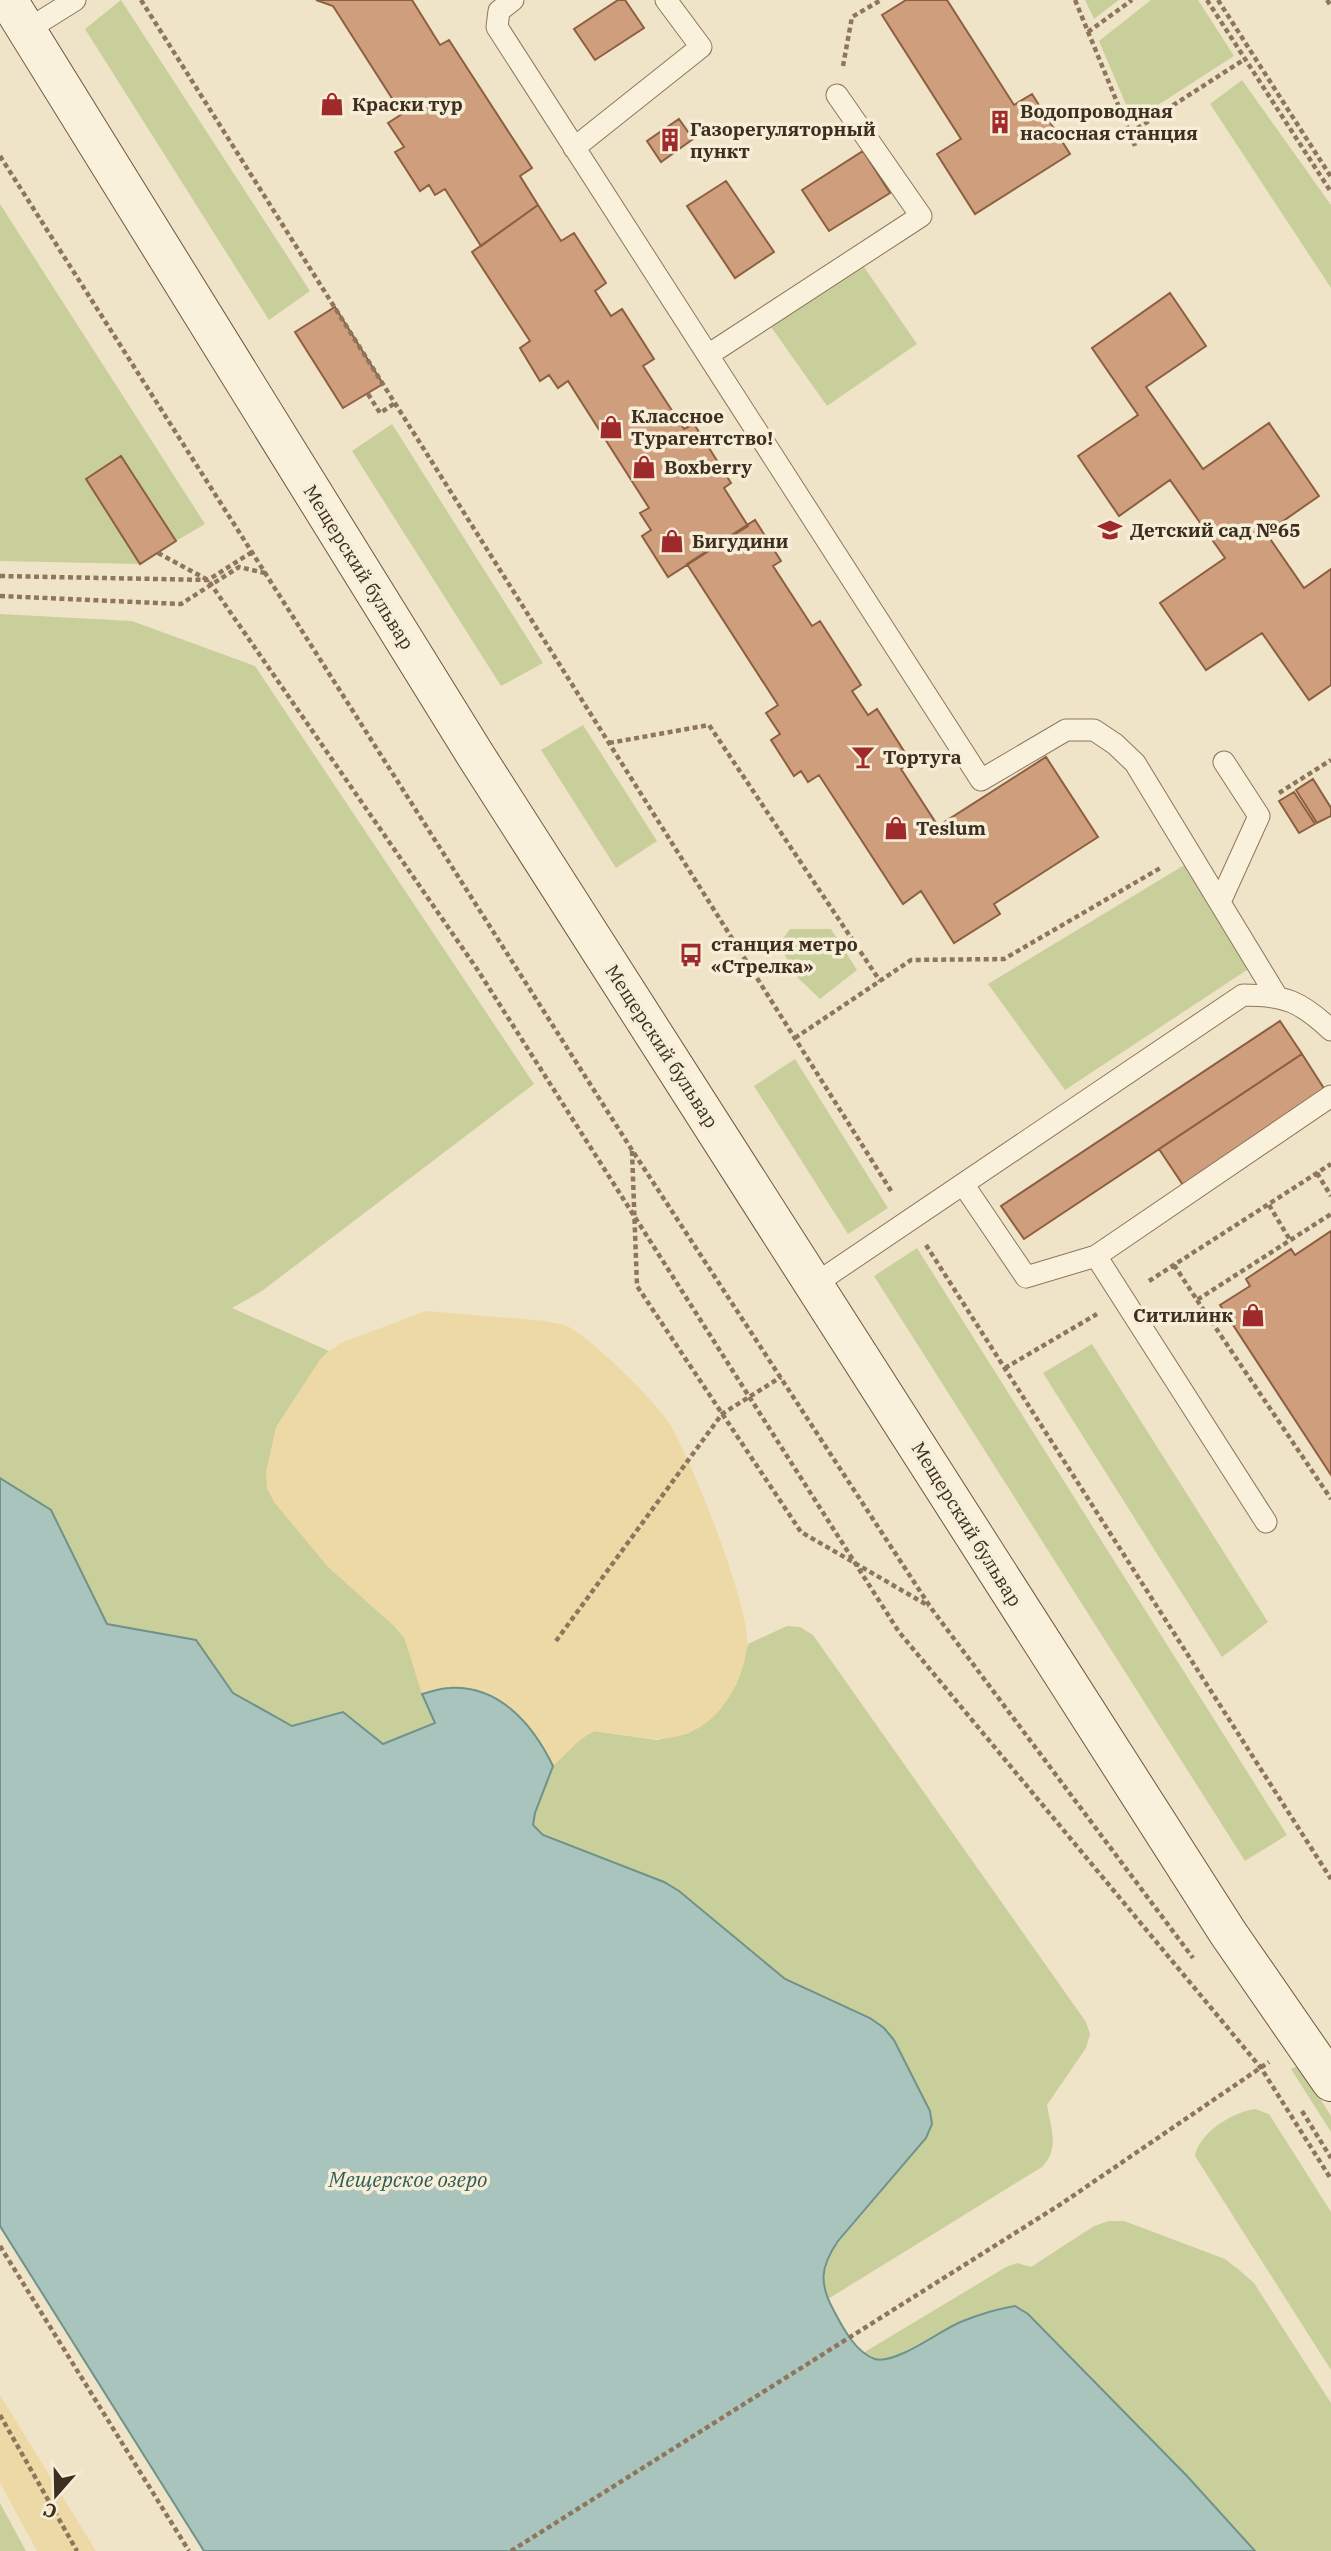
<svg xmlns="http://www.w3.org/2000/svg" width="1331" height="2551" viewBox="0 0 1331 2551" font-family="'IBM Plex Serif',serif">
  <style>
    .green { fill: #c9cf9b }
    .sand { fill: #ecd9a5 }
    .water { fill: #a9c4bc; stroke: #6f938a; stroke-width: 2 }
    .building { fill: #cf9f7d; stroke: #8d5f41; stroke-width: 2 }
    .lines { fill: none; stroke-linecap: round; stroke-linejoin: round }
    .lane-casing { stroke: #8d765c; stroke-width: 23 }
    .secondary-casing { stroke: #6f573f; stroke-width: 40 }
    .path { stroke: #8d765c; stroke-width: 4.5; stroke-dasharray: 5 3.5; stroke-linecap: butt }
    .lane { stroke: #faf1dc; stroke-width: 21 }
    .secondary { stroke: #faf1dc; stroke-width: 38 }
    .labels { text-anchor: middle; stroke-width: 7; stroke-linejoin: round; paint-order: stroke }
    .poi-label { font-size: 19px; font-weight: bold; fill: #3d2e20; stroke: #f7eed8; text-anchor: start }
    .street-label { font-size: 19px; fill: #3d2e20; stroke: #f7eed8 }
    .water-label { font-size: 21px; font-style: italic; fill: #2f5d5a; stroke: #f7eed8 }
  </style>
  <rect width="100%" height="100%" fill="#f0e4c8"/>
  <!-- green -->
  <path class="green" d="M121,0L310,291L269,320L85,29Z
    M1085,0H1119L1094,19Z
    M1151,0H1198L1234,56L1133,121L1099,41Z
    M1242,80L1331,205V288L1210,104Z
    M0,204L205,524L176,541L121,456L86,479L140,564L0,561Z
    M862,264L917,344L827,406L769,324Z
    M392,424L543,663L501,686L352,451Z
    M0,614L132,621L255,666L534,1084L262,1291L232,1308L329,1351L319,1361L395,1627L405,1639L422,1693L435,1722L382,1744L343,1712L292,1726L232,1693L195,1640L107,1624L51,1510L0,1478Z
    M583,725L657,841L616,868L541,750Z
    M1186,864L1250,968L1065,1090L988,984Z
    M790,929H831L857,970L820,999L796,976L779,944Z
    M795,1059L888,1208L848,1234L754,1086Z
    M917,1248L1287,1835L1245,1861L874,1276Z
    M1092,1344L1268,1622L1222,1657L1043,1373Z
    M787,1626L800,1627L813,1635L1086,2022L1090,2034L1086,2048L1047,2105C1051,2129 1060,2148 1042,2167L828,2299L823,2285L828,2255L926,2139L932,2125L930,2111L894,2040L771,1970L679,1891L664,1882L543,1835L533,1825C536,1807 543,1783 552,1767C560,1753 580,1739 594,1731L657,1740L689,1733L736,1685L748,1644Z
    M1299,2065L1331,2116V2132L1291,2069Z
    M1255,2109L1269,2114L1331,2212V2370L1195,2156C1199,2133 1232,2112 1255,2109Z
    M1109,2221H1124L1225,2259L1238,2269L1254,2283L1331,2403V2551H1255L1187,2476L961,2321L896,2356L878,2360L863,2353L1006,2267L1017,2263L1031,2267L1094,2226Z
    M0,2503L26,2551H0Z"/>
  <!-- sand -->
  <path class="sand" d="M426,1311L546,1321C553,1323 561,1323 567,1326C591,1338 652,1398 667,1420C689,1452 751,1609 747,1645C744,1680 722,1720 688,1733C653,1746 628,1733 594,1731L582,1738L553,1766C533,1725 500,1685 449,1688C440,1688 431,1692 422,1694L405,1639L395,1627L328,1567L274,1502L267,1488L266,1472L276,1427L319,1361L329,1351L341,1343Z
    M0,2395L96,2551H37L0,2483Z"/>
  <!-- water -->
  <path class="water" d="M0,1478L51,1510L107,1624L196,1640L233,1693L292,1726L343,1712L383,1744L435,1723L422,1694C431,1692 440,1688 449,1688C500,1685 533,1725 553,1766L535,1813L533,1825L543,1835L664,1882L679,1891L785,1979L870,2018L884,2028L894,2040L930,2111L932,2124L926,2138L838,2241C820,2267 819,2284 834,2311C843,2328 856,2353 875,2359C896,2365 943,2328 963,2321C980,2314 998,2309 1015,2306L1028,2314L1187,2476L1255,2551H204L0,2226Z"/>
  <!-- building -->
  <path class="building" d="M316,0H412L440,45L449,40L532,168L520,176L538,205L481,246L445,189L435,195L429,185L420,191L395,152L404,147L388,123L402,114L333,6Z
    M618,0H625L644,28L595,60L574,29Z
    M906,0H947L1014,105L1032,94L1070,154L975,214L937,154L961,139L882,15Z
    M679,119L693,139L661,162L647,141Z
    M863,151L890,193L829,231L802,190Z
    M726,181L774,252L735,278L687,206Z
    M538,205L561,241L574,233L606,283L595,291L611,316L622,309L654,359L643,366L684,429L694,424L731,483L724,488L748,526L668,577L642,536L651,530L640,513L649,508L568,381L558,388L549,375L540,381L520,348L530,341L472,252Z
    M1170,293L1206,346L1146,387L1203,469L1269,423L1319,496L1266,533L1304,588L1331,569V685L1309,700L1262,633L1206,670L1160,603L1225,558L1170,480L1119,516L1078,456L1138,415L1092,348Z
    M335,307L383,384L343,408L295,332Z
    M121,456L176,541L140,564L86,479Z
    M755,520L781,561L773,566L812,626L820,621L861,685L852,691L868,715L877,709L911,762L901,769L938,826L1046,757L1098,837L994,904L1000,914L954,943L921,891L903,904L819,775L808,782L801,771L794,776L771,740L780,734L766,713L778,705L687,564Z
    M1313,779L1331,808V816L1317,823L1296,790Z
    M1294,792L1315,824L1299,833L1279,801Z
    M1280,1021L1302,1054L1024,1239L1001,1206Z
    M1302,1054L1325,1090L1183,1185L1159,1149Z
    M1331,1231V1475L1220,1305L1250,1286L1246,1279L1291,1249L1295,1255Z"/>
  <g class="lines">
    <!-- lane casing -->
    <g class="lane-casing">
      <path id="lane" d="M513,0L499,11L497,27L981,780L1066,730H1094L1115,744L1135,763L1276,995
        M27,30L75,0
        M574,148L701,47L666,0
        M708,355L921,216L837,95
        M1220,902L1259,816L1224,762
        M963,1184L1026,1277L1096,1256L1331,1096
        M1096,1256L1266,1522
        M815,1284L1243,995C1285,995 1300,1001 1331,1030"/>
    </g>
    <!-- secondary casing -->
    <g class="secondary-casing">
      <path id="secondary" d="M8,0L476,756L1228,1933L1331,2082"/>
    </g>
    <!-- path -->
    <path class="path" d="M141,0L893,1194
      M1075,0L1135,146
      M1207,0L1331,192
      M1218,0L1331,177
      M1327,0L1331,6
      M1088,32L1132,0
      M843,66L852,17L881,0
      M1130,133L1245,59
      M0,156L632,1150L931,1608L1193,1958
      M368,394L380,413L395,403
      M158,553L208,580L477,969L899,1632L1261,2068L1331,2179
      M0,576L208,580L252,552
      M0,596L181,604L239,567L265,573
      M609,743L709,725L880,981
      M1279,793L1331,760
      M795,1038L911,960L1004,959L1162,867
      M632,1151L637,1286L801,1532L929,1606
      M1317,1173L1331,1196
      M1269,1205L1290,1240
      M926,1245L1331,1879
      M1174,1265L1197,1300L1331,1214
      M1149,1281L1331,1164
      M1197,1300L1331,1499
      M1005,1368L1097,1314
      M556,1641L722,1414L781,1377
      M1302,2111L1331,2158
      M0,2246L189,2551
      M0,2415L77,2551
      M511,2551L1061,2204L1269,2062"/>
    <!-- lane -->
    <use href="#lane" class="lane"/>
    <!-- secondary -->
    <use href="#secondary" class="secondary"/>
  </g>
  <!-- icons -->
  <defs>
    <g id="shop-bare" transform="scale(1.89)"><path d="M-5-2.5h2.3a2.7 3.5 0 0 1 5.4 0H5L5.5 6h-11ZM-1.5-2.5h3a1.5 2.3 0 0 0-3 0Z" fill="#9e2a2b" stroke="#f7eed8" stroke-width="2.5" paint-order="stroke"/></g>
    <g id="building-bare" transform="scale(1.89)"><path d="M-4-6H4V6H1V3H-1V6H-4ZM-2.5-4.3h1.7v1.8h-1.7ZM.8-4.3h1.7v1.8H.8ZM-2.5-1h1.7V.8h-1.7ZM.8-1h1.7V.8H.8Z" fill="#9e2a2b" stroke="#f7eed8" stroke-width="2.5" paint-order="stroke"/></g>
    <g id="school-bare" transform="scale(1.89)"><path d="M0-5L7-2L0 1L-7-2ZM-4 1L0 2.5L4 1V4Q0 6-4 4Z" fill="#9e2a2b" stroke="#f7eed8" stroke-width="2.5" paint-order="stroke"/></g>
    <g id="bar-bare" transform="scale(1.89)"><path d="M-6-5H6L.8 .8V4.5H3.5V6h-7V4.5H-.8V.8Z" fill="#9e2a2b" stroke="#f7eed8" stroke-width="2.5" paint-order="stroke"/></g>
    <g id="bus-bare" transform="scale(1.89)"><path d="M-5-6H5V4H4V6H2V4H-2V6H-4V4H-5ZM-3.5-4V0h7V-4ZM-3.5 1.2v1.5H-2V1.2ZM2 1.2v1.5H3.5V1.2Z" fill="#9e2a2b" stroke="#f7eed8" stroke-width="2.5" paint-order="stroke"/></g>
  </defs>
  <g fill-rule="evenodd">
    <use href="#shop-bare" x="332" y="104"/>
    <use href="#building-bare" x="1000" y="122"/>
    <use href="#building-bare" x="670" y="140"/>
    <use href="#shop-bare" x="611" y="427"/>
    <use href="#shop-bare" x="644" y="467"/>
    <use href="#school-bare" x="1110" y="530"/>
    <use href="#shop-bare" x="672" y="541"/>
    <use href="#bar-bare" x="863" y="757"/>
    <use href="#shop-bare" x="896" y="828"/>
    <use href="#bus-bare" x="691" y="955"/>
    <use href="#shop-bare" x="1253" y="1315"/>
  </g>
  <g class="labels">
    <!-- poi labels -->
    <g class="poi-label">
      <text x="352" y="111">Краски тур</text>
      <text x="1020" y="118">Водопроводная<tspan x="1020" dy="22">насосная станция</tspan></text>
      <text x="690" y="136">Газорегуляторный<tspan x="690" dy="22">пункт</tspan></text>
      <text x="631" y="423">Классное<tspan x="631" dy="22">Турагентство!</tspan></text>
      <text x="664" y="474">Boxberry</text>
      <text x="1130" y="537">Детский сад №65</text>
      <text x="692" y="548">Бигудини</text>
      <text x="883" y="764">Тортуга</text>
      <text x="916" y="835">Teslum</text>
      <text x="711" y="951">станция метро<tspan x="711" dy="22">«Стрелка»</tspan></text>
      <text x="1233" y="1322" text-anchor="end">Ситилинк</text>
    </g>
    <!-- street labels -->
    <g class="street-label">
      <text transform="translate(359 567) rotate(58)" y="7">Мещерский бульвар</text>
      <text transform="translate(662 1046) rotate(57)" y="7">Мещерский бульвар</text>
      <text transform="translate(967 1524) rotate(58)" y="7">Мещерский бульвар</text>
    </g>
    <!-- water labels -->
    <g class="water-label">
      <text x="408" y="2187">Мещерское озеро</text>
    </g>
  </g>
  <!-- north arrow -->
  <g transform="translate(56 2495) rotate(200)" stroke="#f7eed8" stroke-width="5" paint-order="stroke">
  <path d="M0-5L12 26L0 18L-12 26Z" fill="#3d2e20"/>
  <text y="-10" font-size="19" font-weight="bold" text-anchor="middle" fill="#3d2e20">С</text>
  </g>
</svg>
